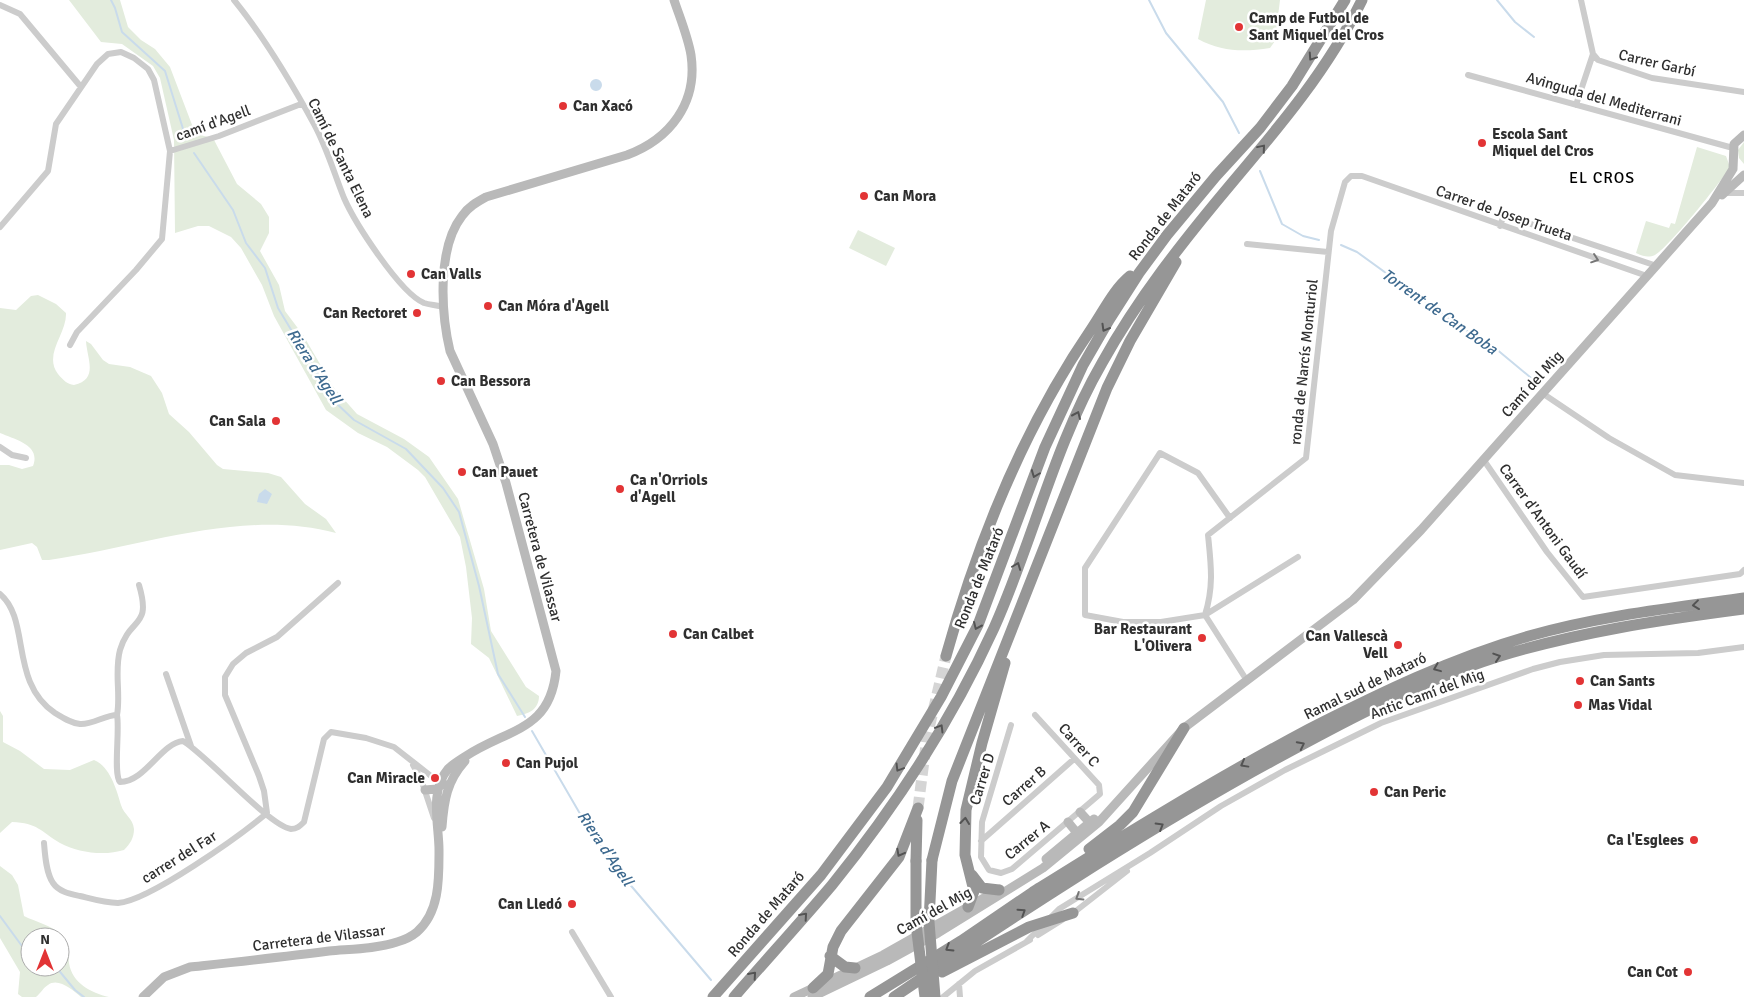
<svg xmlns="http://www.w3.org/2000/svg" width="1744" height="997" viewBox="0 0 1744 997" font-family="Signika,sans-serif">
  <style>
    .green { fill: #e3ecdd; fill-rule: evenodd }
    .water { fill: #c9dbeb }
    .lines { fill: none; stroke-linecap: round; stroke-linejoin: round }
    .stream { stroke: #c9dbeb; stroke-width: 2 }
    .highway-tunnel { stroke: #d5d5d5; stroke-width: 11; stroke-dasharray: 11 5.5; stroke-linecap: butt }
    .street { stroke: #ccc; stroke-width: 6 }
    .secondary { stroke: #b9b9b9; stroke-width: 9 }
    .highway { stroke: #969696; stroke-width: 11 }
    .highway-bridge { stroke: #969696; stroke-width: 11 }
    .oneway { stroke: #535353 }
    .oneway2 { stroke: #767676 }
    .poi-dot { fill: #e23435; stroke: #fff; stroke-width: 2 }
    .labels { text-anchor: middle; stroke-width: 5; stroke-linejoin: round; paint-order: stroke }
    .poi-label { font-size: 15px; font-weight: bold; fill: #2f2f2f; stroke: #fff; text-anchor: start }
    .street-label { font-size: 15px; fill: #2f2f2f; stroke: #fff }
    .neighbourhood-label { font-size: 16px; letter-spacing: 1px; fill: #000; stroke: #fff }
    .water-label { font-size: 16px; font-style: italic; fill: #3e6a8f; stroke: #fff }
  </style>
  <rect width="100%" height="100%" fill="#fff"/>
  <!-- green -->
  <path class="green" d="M69,0H120L128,27L141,40L155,49L170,67L194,130L200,135L213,138L237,184L261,204L269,217V233L260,251L279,285L285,311L303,335L334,388L357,414L404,439L429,457L458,499L484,589L491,631L526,687L539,696C539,709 529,714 517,716L489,658L471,644L472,618L466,567L460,537L425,477L418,470L387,447L358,433L326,410L274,316L262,285L241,248L231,237L209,226H198L175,233L174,140L160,78L153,66L122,44L101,42Z
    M1206,0H1280L1275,41L1270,48C1244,52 1222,52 1198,39Z
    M1744,142V164L1739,158L1738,150Z
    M1697,147L1726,156L1730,167C1722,181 1666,250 1655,255C1648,258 1642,256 1636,253L1646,221L1669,228L1671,223L1675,224Z
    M858,230L895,248L886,266L849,248Z
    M38,295L56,304L66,313C67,334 43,354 58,374C63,380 67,384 74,385C99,379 87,359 86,341L91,344L103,360L109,364L130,367L151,376L162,393L169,414L189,432L217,465L223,469L268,473L281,477L305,504L326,519L336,533C242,508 142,547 49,560H42L37,547L32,543L0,550V465H9L22,469L33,466C41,445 16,440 0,433V308L16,310L31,296Z
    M0,711L3,716V742L20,751L44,769L70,770L94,760C110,766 117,791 121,805C124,815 133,818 134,829C134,838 130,844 124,850C105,856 78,853 60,843C40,831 38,823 12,822L0,833Z
    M0,866L12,875L18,885L24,916C36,922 51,925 60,934C69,942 68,952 69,963C72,983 91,993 109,997H81C73,990 58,977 48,985C43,988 41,993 36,997H22L18,994L20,972L0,938ZM30,937H60V967H30Z"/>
  <!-- water -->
  <path class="water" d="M590 85a6 6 0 1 1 12 0a6 6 0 1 1-12 0Z
    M265,489L272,494L267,504L257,502L259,494Z"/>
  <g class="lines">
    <!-- stream -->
    <path class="stream" d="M111,0L115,8L122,32L165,71L184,132
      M1149,0L1166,33L1223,102L1239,133
      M1497,0L1515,22L1534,37
      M194,153L233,210L246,243L265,268L278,308L334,401L354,420L406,449L443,488L459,512L479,586L498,674L525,717
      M1260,171L1282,224L1303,236L1319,240
      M1341,245L1357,252L1462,328L1489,343L1536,382
      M532,731L579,812L616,868L711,980
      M0,916L30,957
      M56,967L75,990L84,997"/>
    <!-- highway-tunnel -->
    <path class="highway-tunnel" d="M918,808L927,737L946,656"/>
    <!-- street -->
    <path class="street" d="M234,0C265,38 291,82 314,124C327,148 334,173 344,198C355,223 400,293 424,303C430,305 437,305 443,307
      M1581,0L1593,54L1598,60L1652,78L1744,92
      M0,5L20,14L81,87
      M1468,75L1733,148
      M1576,105L1593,54
      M1724,193H1744
      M1500,226L1504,215L1657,266
      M0,227L48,171L56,124L97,64L108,54L121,52L134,58L148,69L154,80L170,151L219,136L301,104
      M1247,244L1328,252
      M70,345L77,332L136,270L162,239L170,151
      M1542,393L1609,438L1675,475L1744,483
      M0,447L12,455L26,458
      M1483,459L1547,552L1583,597L1740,574L1744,570
      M1230,518L1198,473L1160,453L1085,568V615L1123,622H1161L1205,615L1298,557
      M0,594C31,620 9,682 55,713C63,718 71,723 80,724C92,725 105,715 117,715C120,730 113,774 120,782C145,782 161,743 183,741C208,756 269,826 291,829C297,829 300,826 304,822L324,739L331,732L366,738L394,747L431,776
      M166,674L191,746
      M1244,676L1205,615C1214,586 1211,565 1208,535L1306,458L1331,231L1345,182L1351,176H1362L1647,276
      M117,715C121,694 114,672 120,650C130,616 152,629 139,585
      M1011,725L982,822L981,857L989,870L1001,873L1012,869L1100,794L1099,785L1035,715
      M413,765L421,779L434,818
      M981,841L1074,759
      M44,843C45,855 46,873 53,883C59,892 71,894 80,896C92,899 105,903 118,903C149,901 241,835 267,813L264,791L259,776L225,695V677L233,664L246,653L277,637L338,583
      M1072,914L1127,871
      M572,932L611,997
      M1038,935L1062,920
      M1027,941L1059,909L1150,853L1221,806L1285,770L1381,723L1533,669L1560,662L1604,655L1698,653L1744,647
      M959,984L960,997
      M943,997L975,971L1030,940"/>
    <!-- secondary -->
    <path class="secondary" d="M1722,195L1744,175
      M425,790L437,789L443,783
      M1080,812L1090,823
      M1068,822L1077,833
      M442,827C444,800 447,781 465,761
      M1046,859L1094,819
      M143,997L164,977L190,967C236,962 283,957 329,951C351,949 376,949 397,942C404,940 411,937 417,932C440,912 439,878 439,850C439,825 429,791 448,769C453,764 460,760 466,756C509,728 550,731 556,671L506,483L493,444L450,351C441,313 437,248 462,216C468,207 477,202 486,197L627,155C670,139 698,103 691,55C688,37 680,18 674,0
      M794,997L883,955L1000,889
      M812,997L887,961L938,933L1043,868L1099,822L1184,728L1353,600L1421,530L1712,203L1733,169L1734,144L1744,135"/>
    <!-- highway -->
    <path class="highway" d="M946,656C978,541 1024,427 1092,328C1103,312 1114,289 1130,276
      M1089,849L1120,825L1133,812L1184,728
      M932,860L952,781L1107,388L1130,341L1176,262
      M916,861L917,820
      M972,875L982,888L999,890
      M1033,892C1124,835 1215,779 1309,729C1380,693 1452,658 1529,636C1599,616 1671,608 1744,598
      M968,907L974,891L965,855L966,810L982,743L1005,663
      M830,956L845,967L855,968
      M942,972L1029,927L1073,913
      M813,988L828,974L833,947L841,931L899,857L918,808
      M713,997L821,875L887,787L941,697L978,625L1045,447L1083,365L1109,320L1139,273L1167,235L1216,176L1260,128L1292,86L1345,0
      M734,997C766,960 800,923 832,885C895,807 952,720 994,628C1033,541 1054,446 1102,363C1138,298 1184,240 1231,184C1280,126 1329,68 1362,0
      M870,997L961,941L1039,888
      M894,997C1011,918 1129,841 1252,772C1330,729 1412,684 1497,657C1578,632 1660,620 1744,609"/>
    <!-- highway-bridge -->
    <path class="highway-bridge" d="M932,860L929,922L935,997
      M916,861V924L925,997"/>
  </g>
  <!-- one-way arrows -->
  <defs><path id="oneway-chevron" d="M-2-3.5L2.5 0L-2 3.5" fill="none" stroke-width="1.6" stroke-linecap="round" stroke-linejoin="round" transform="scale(1.25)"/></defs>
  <g class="oneway">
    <use href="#oneway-chevron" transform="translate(1312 57) rotate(124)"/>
    <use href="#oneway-chevron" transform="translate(1262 148) rotate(-50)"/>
    <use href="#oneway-chevron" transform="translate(1105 328) rotate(120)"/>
    <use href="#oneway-chevron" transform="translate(1077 415) rotate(-66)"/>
    <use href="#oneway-chevron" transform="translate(1035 474) rotate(111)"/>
    <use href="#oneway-chevron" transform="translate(1017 566) rotate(-69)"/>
    <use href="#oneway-chevron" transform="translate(1696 605) rotate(173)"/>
    <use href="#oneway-chevron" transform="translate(977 626) rotate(114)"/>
    <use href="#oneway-chevron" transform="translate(1497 657) rotate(-18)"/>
    <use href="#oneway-chevron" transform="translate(1437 668) rotate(158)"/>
    <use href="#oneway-chevron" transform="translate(940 728) rotate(-59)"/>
    <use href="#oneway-chevron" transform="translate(1301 745) rotate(-27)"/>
    <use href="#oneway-chevron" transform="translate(1244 764) rotate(151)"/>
    <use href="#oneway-chevron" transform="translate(899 768) rotate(121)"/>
    <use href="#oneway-chevron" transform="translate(965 821) rotate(-84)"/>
    <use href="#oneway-chevron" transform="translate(1160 826) rotate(-31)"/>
    <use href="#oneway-chevron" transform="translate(900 853) rotate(118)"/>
    <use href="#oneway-chevron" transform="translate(1022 912) rotate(-33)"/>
    <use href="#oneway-chevron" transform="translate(804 916) rotate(-49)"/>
    <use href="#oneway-chevron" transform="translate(949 948) rotate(148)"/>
    <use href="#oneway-chevron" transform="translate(753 975) rotate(-49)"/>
  </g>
  <g class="oneway2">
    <use href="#oneway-chevron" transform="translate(1595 259) rotate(19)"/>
    <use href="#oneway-chevron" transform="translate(1079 897) rotate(148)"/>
  </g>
  <!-- markers -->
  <g class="poi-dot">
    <circle cx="1239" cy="27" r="5"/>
    <circle cx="563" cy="106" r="5"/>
    <circle cx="1482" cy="143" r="5"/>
    <circle cx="864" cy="196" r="5"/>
    <circle cx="411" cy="274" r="5"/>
    <circle cx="488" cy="306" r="5"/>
    <circle cx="417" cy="313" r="5"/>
    <circle cx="441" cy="381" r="5"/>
    <circle cx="276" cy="421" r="5"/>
    <circle cx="462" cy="472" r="5"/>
    <circle cx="620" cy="489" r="5"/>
    <circle cx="673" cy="634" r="5"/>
    <circle cx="1202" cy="638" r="5"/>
    <circle cx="1398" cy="645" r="5"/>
    <circle cx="1580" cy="681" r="5"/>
    <circle cx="1578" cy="705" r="5"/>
    <circle cx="506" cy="763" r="5"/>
    <circle cx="435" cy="778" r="5"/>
    <circle cx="1374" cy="792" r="5"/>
    <circle cx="1694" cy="840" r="5"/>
    <circle cx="572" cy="904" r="5"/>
    <circle cx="1688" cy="972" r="5"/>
  </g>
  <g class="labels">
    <!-- poi labels -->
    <g class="poi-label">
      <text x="1249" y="23">Camp de Futbol de<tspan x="1249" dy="17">Sant Miquel del Cros</tspan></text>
      <text x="573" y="111">Can Xacó</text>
      <text x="1492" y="139">Escola Sant<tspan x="1492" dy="17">Miquel del Cros</tspan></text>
      <text x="874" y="201">Can Mora</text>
      <text x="421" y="279">Can Valls</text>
      <text x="498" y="311">Can Móra d'Agell</text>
      <text x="407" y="318" text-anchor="end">Can Rectoret</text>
      <text x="451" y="386">Can Bessora</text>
      <text x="266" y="426" text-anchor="end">Can Sala</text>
      <text x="472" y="477">Can Pauet</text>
      <text x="630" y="485">Ca n'Orriols<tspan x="630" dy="17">d'Agell</tspan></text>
      <text x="1192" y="634" text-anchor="end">Bar Restaurant<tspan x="1192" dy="17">L'Olivera</tspan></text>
      <text x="683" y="639">Can Calbet</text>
      <text x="1388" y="641" text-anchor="end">Can Vallescà<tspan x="1388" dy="17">Vell</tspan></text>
      <text x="1590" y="686">Can Sants</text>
      <text x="1588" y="710">Mas Vidal</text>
      <text x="516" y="768">Can Pujol</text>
      <text x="425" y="783" text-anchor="end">Can Miracle</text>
      <text x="1384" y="797">Can Peric</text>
      <text x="1684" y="845" text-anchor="end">Ca l'Esglees</text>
      <text x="562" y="909" text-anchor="end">Can Lledó</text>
      <text x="1678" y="977" text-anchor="end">Can Cot</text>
    </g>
    <!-- street labels -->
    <g class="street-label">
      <text transform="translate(1657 63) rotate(13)" y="5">Carrer Garbí</text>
      <text transform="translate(1604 99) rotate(16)" y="5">Avinguda del Mediterrani</text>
      <text transform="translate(213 123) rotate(-20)" y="5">camí d'Agell</text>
      <text transform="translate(341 158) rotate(64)" y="5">Camí de Santa Elena</text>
      <text transform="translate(1504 213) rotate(19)" y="5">Carrer de Josep Trueta</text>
      <text transform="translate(1165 216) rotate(-52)" y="5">Ronda de Mataró</text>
      <text transform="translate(1304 362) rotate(-84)" y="5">ronda de Narcís Monturiol</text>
      <text transform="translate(1532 384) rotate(-48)" y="5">Camí del Mig</text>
      <text transform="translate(1543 521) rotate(54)" y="5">Carrer d'Antoni Gaudí</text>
      <text transform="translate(540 557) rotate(75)" y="5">Carretera de Vilassar</text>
      <text transform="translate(979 578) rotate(-68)" y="5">Ronda de Mataró</text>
      <text transform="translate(1365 686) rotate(-26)" y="5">Ramal sud de Mataró</text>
      <text transform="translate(1427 694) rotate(-20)" y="5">Antic Camí del Mig</text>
      <text transform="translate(1079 745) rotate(48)" y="5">Carrer C</text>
      <text transform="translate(982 779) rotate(-73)" y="5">Carrer D</text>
      <text transform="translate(1024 786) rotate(-41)" y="5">Carrer B</text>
      <text transform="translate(1027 840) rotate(-39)" y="5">Carrer A</text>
      <text transform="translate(179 857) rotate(-32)" y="5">carrer del Far</text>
      <text transform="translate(934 911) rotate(-29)" y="5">Camí del Mig</text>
      <text transform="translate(766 914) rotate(-49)" y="5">Ronda de Mataró</text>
      <text transform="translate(319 938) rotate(-7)" y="5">Carretera de Vilassar</text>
    </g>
    <!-- neighbourhood labels -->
    <g class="neighbourhood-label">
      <text x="1602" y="183">EL CROS</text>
    </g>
    <!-- water labels -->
    <g class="water-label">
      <text transform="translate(1440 311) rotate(35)" y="6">Torrent de Can Boba</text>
      <text transform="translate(315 366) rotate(57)" y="6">Riera d'Agell</text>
      <text transform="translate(606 848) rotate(56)" y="6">Riera d'Agell</text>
    </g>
  </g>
  <!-- north arrow -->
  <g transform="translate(45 952)"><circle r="24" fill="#ffffff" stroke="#acacac"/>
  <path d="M0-4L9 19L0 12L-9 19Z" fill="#e23435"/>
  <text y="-8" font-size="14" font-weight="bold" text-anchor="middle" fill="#2f2f2f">N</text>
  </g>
</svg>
